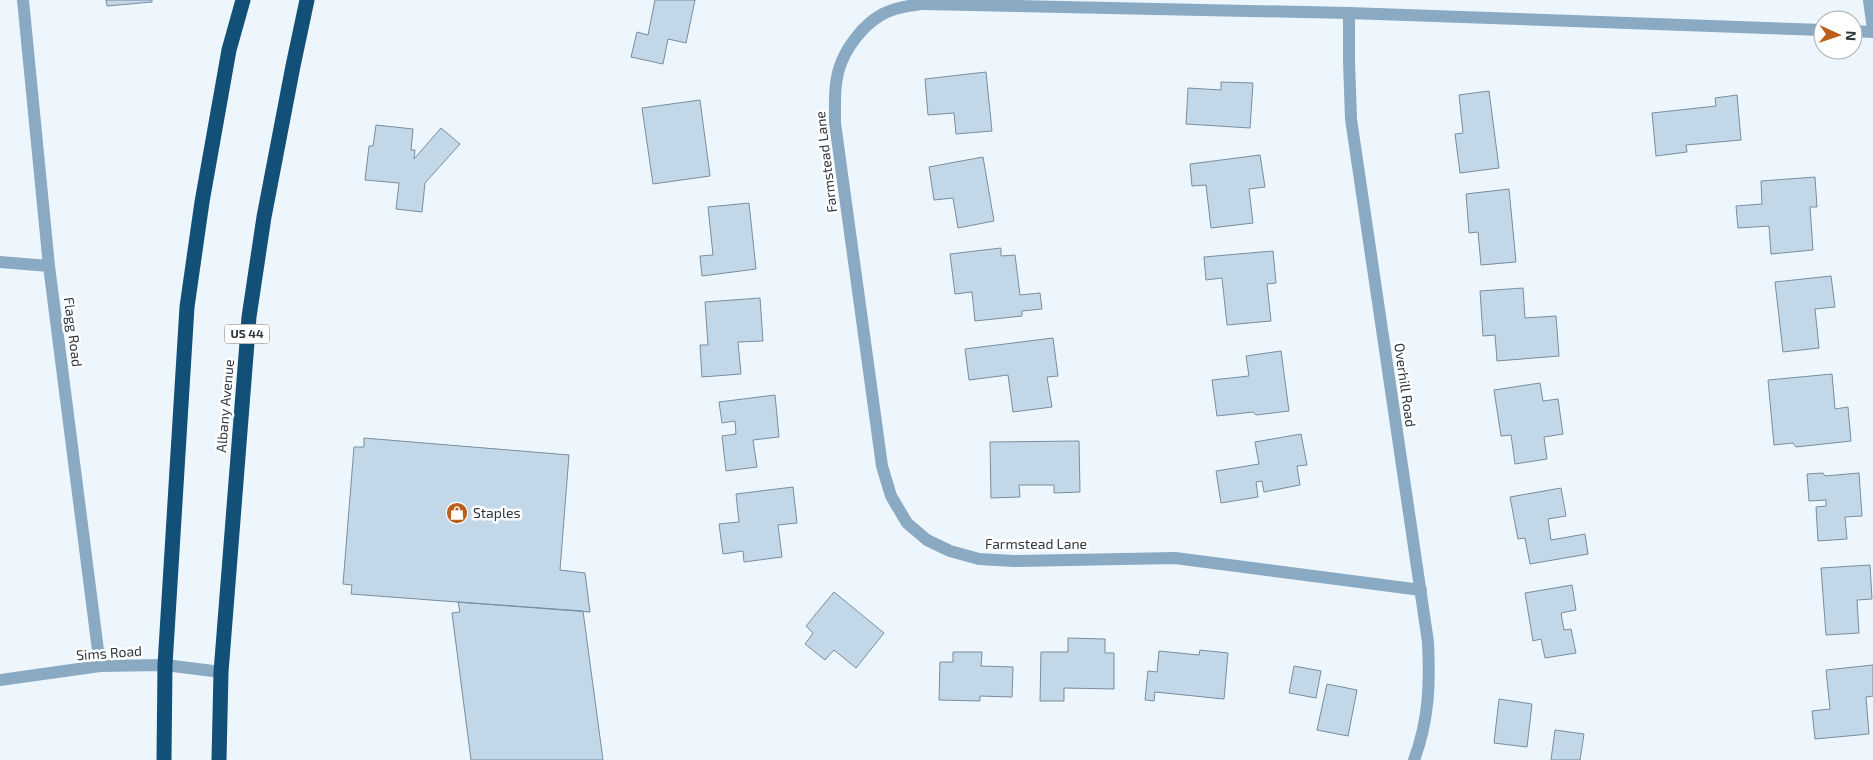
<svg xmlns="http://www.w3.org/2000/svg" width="1873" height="760" viewBox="0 0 1873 760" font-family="'Exo 2',sans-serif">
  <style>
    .building { fill: #c2d8e9; stroke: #798d9e }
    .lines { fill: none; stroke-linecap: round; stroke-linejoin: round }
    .minor { stroke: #8aa9c2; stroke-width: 12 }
    .highway { stroke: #135078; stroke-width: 15 }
    .labels { text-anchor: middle; stroke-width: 5; stroke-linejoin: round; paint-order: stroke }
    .shield { fill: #fff; stroke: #6d7378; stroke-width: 1 }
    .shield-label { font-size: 12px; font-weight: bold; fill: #2e373e }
    .street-label { font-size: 14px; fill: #2e373e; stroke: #fff }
    .poi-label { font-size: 14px; fill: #2e373e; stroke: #fff; text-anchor: start }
  </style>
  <rect width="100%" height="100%" fill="#edf6fd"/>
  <!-- building -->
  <path class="building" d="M106,0H152V2L107,6Z
    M655,0H695L686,43L668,39L663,64L631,57L637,32L648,35Z
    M986,72L992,131L956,134L954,113L928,115L925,79Z
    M1221,82L1253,83L1250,128L1186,124L1188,88L1221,90Z
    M1489,91L1499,168L1460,173L1455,134L1463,133L1459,95Z
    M1737,95L1741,140L1686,145L1687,152L1656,156L1652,113L1716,106L1715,98Z
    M700,100L710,176L653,184L642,108Z
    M376,125L413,129L411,150H415L414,159L441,128L460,144L425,183L422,212L396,209L399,183L365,180L369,146H373Z
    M1260,155L1265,187L1249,189L1253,223L1211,228L1206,185L1192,186L1190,164Z
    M983,157L994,221L958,228L953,198L934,200L929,167Z
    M1815,177L1817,207H1810L1813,250L1771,254L1769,226L1738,228L1736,206L1762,204L1761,181Z
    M1509,189L1516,262L1481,265L1478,232L1469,233L1466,194Z
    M749,203L756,269L702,276L700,256L713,255L708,207Z
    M1001,248V256L1015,255L1020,295L1040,293L1042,309L1022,311V316L975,321L972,292L955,294L950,254Z
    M1273,251L1276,283L1267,284L1271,321L1227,325L1222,278L1206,280L1204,257Z
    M1831,276L1835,307L1815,309L1819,348L1783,352L1775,282Z
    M1523,288L1525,318L1556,316L1559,356L1497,361L1495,335L1483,336L1480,291Z
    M760,298L763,341L738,342L741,374L702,377L700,345H708L705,302Z
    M1053,338L1058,376L1047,377L1052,407L1013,412L1008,375L969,380L965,349Z
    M1281,351L1289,411L1256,415L1253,412L1217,416L1212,380L1249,376L1246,356Z
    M1832,374L1835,409L1848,407L1851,441L1796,447L1793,443L1774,445L1768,380Z
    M1540,383L1543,401L1558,399L1563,434L1544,437L1547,459L1515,464L1511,435L1501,436L1494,390Z
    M775,395L779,437L753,440L757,467L726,471L722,436L736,434L735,421L722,423L719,402Z
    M1301,434L1307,465L1297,466L1300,485L1264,492L1262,481L1256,482L1258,497L1221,503L1216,471L1259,464L1255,442Z
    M364,438L569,455L560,570L585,573L590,612L351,594L352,585L343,584L354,447H364Z
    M1079,441L1080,492L1054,493V485H1019L1020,497L991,498L990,442Z
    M1823,473L1825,476L1859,473L1862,516L1845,517L1847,539L1818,541L1816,507L1826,506V500L1809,501L1807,474Z
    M793,487L797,523L778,525L782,557L744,562L743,551L723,554L719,524L739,522L736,494Z
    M1561,488L1566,516L1548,519L1551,540L1585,534L1588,554L1530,564L1525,538L1518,539L1510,497Z
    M1870,565L1872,599L1857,600L1859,633L1826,635L1821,568Z
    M1572,585L1576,610L1561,613L1564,630L1571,629L1576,653L1545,658L1541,639L1533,641L1525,593Z
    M834,592L884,633L856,668L834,650L825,660L805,644L813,633L806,626Z
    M458,602L583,611L603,760H471L452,613L460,612Z
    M1068,638L1105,639V653H1114V689L1064,688V701H1040L1041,652H1068Z
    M1200,650L1228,653L1224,699L1155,692L1154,701L1145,700L1148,671L1157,672L1159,651L1199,655Z
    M953,652H982L981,666L1013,667L1012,697L980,696V701L939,700L940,662H953Z
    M1873,665V696L1866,697L1869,734L1815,739L1812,711L1830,709L1826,670Z
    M1294,666L1321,671L1316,698L1289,693Z
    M1327,684L1357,690L1348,736L1317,730Z
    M1499,699L1532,704L1527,747L1494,743Z
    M1555,730L1584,734L1580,760H1551Z"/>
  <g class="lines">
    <!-- minor -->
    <path class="minor" d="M23,0L49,266L100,666
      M1869,0L1873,30
      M1349,13V61L1351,119L1428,642C1430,684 1429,720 1414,760
      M1853,31L1873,32
      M0,262L49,266
      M1421,590L1175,558L1014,561L979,559L950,551L927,540L907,523L891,496L882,466L835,123C835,105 834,86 839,69C845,49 862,26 881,15C893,8 908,6 922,4L1349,13L1823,30
      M0,680L100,666L165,665L221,672"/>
    <!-- highway -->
    <path class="highway" d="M164,760L165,665L187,307L202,202L229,50L243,0
      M219,760L221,672L249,317L264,217L293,66L307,0"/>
  </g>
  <!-- icons -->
  <defs>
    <g id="shop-disc" transform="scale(1.125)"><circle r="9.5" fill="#bd5d1b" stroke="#fff"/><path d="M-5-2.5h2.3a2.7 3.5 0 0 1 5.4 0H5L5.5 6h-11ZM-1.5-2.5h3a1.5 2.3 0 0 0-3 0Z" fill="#fff"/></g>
  </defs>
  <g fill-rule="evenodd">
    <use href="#shop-disc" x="457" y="513"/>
  </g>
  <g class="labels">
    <!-- shield labels -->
    <rect class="shield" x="224.5" y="324.5" width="45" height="19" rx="4"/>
    <g class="shield-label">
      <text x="247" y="338">US 44</text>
    </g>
    <!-- street labels -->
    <g class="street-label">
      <text transform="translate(826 162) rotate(-97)" y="5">Farmstead Lane</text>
      <text transform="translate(73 332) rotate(83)" y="5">Flagg Road</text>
      <text transform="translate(1405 385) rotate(82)" y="5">Overhill Road</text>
      <text transform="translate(225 406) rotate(-85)" y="5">Albany Avenue</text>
      <text x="1036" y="549">Farmstead Lane</text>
      <text transform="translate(109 653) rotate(-4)" y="5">Sims Road</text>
    </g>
    <!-- poi labels -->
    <g class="poi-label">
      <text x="473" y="518">Staples</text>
    </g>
  </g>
  <!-- north arrow -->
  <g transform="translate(1838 35) rotate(93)"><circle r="24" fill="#ffffff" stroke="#abafb2"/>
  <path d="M0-4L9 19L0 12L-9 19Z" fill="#bd5d1b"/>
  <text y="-8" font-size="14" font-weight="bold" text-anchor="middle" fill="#2e373e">N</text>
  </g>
</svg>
